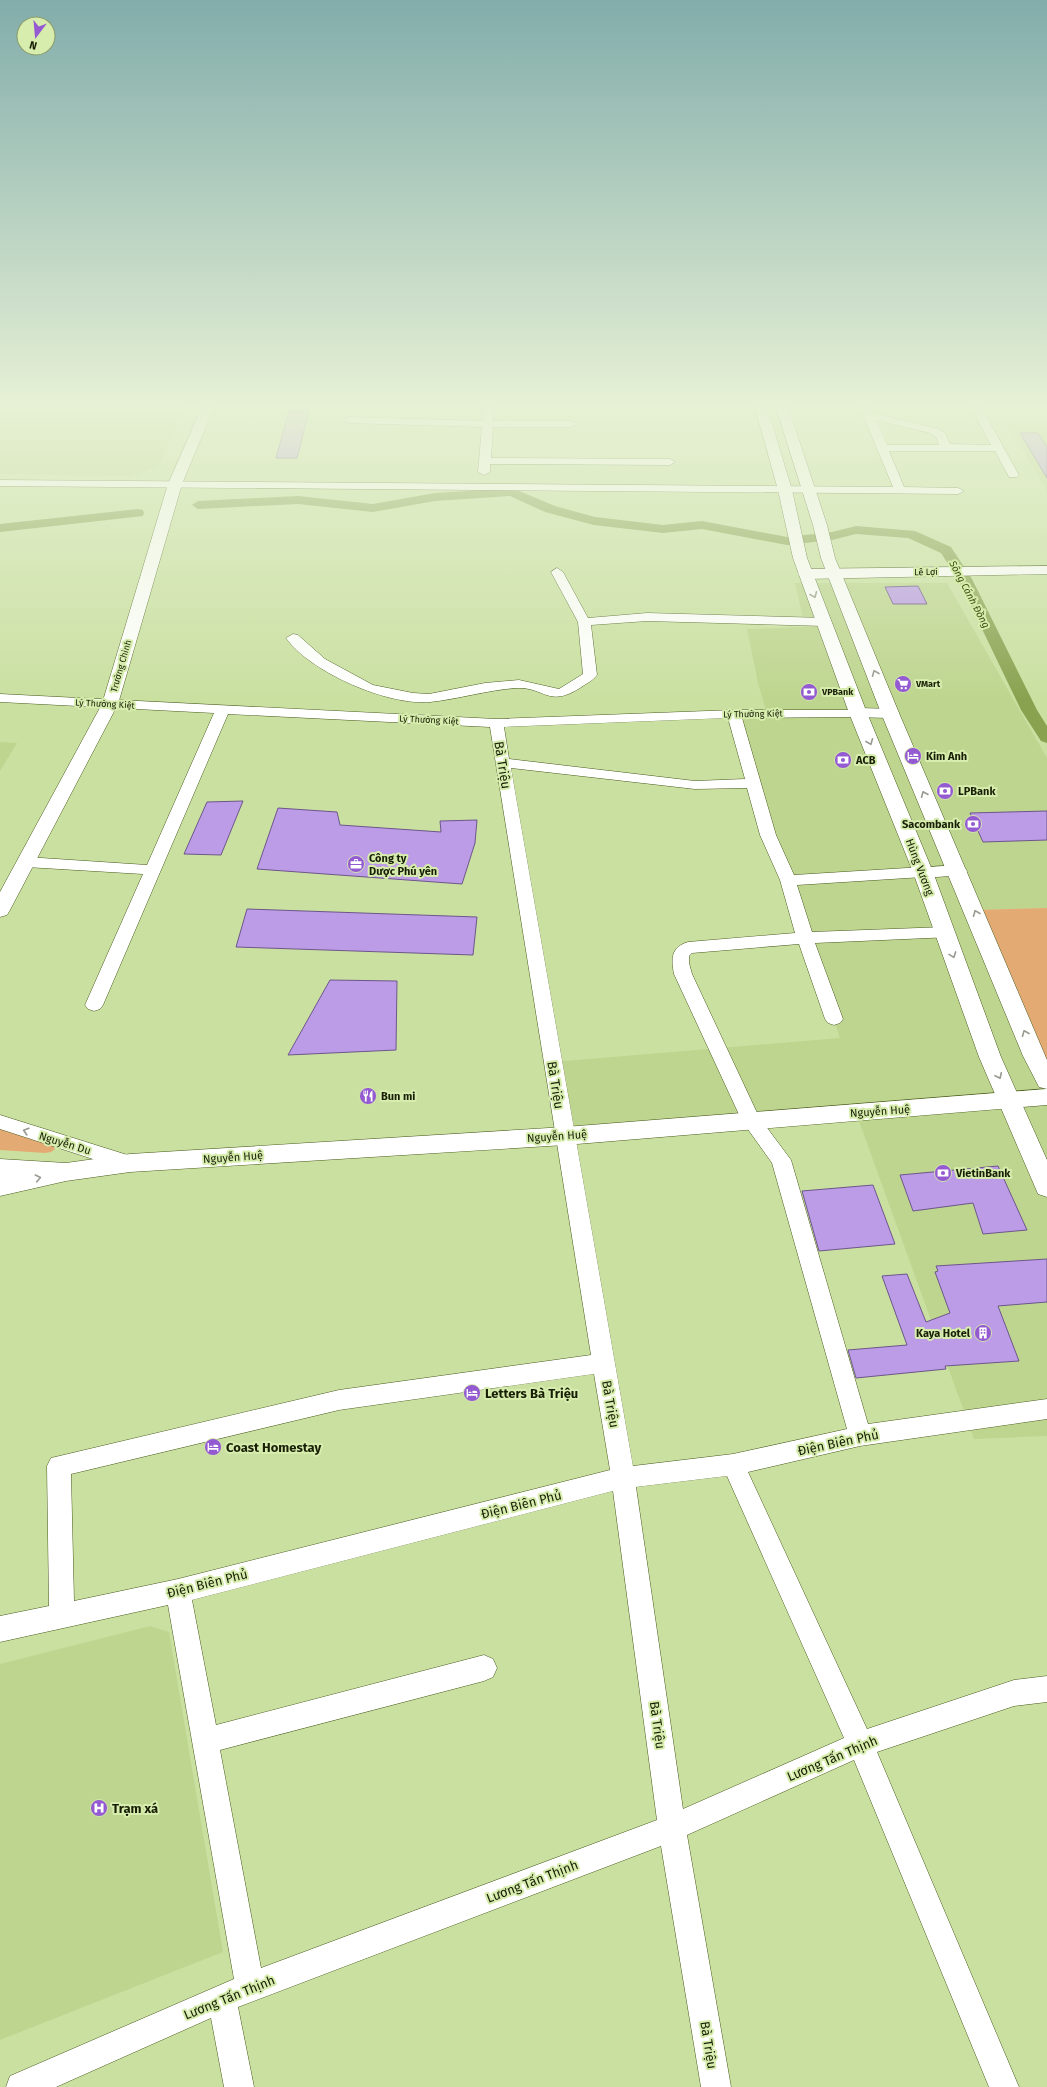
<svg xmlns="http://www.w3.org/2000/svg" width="1047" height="2087" viewBox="0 0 1047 2087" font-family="'Fira Sans',sans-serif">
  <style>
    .built { fill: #bed58f }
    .green { fill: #e4aa74 }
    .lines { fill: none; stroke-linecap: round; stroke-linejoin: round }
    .canal { fill: #89a250; fill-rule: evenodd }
    .building { fill: #bc9be7; stroke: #6d568b }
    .minor-casing { stroke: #495a1e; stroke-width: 1 }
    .tertiary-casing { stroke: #495a1e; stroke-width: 1 }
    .secondary-casing { stroke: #495a1e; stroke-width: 1 }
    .primary-casing { stroke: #495a1e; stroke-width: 1 }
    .minor { fill: #fff; fill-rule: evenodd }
    .tertiary { fill: #fff; fill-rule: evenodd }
    .secondary { fill: #fff; fill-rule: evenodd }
    .primary { fill: #fff; fill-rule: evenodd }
    .oneway { stroke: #979a8f }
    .labels { text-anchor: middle; stroke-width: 4; stroke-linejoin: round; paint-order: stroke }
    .far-street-label { font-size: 9px; fill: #181f06; stroke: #d7edad }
    .far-poi-label { font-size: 9px; font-weight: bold; fill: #181f06; stroke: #d7edad; text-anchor: start }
    .far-water-label { font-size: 10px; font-style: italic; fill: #405115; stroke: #d7edad }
    .poi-label { font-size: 11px; font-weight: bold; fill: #181f06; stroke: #d7edad; text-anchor: start }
    .street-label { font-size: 11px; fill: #181f06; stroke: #d7edad }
    .near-street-label { font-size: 13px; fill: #181f06; stroke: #d7edad }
    .near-poi-label { font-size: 13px; font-weight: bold; fill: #181f06; stroke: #d7edad; text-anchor: start }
  </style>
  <rect width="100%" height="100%" fill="#cae0a1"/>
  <!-- built -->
  <path class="built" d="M0,407H184L158,467L130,476L0,474Z
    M1006,422H1047V491Z
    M795,583H947L1047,758V908L975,910L1047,1081V1436L974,1439L856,1113L565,1136L553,1062L840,1038L747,771L727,720L768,717L758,683L747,629L805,627Z
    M0,742L17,743L0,771Z
    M150,1626L169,1632L223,1952L0,2040V1664Z"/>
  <!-- green -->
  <path class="green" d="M1047,908V1081L974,910Z
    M0,1129L53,1145L55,1149L51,1152L45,1153L0,1150Z"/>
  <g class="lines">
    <!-- canal -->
    <path class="canal" d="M512,488L555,506L595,517L663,525L702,521L787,537L832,532L856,526L915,531L951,547L953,550L972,579L1037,710L1047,726V743L1041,741L1021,710L958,579L941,553L908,538L856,534L832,540L787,545L702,529L663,533L594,525L545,512L510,496L435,501L373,512L298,504L198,509L192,505L198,501L298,496L373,504L435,493Z
      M138,509L143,510L144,513L143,516L0,532V524Z"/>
  </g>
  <!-- building -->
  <path class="building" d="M289,411H309L297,458H276Z
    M1020,433H1038L1047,447V478Z
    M918,586L927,604H893L885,587Z
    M243,801L221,855L184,854L207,802Z
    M278,808L337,812L340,825L441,832L440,821L477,820L475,843L462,884L257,869Z
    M1047,811V840L983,842L970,813Z
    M247,909L477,917L473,955L236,947Z
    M330,980L397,981L396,1050L288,1055Z
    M998,1166L1027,1230L983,1234L973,1203L913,1211L900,1175Z
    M873,1185L895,1244L819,1251L802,1191Z
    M1047,1259V1302L998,1306L1019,1361L945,1366L946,1369L856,1378L848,1350L907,1345L882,1276L907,1274L926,1322L950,1313L935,1272L938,1271L936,1266Z"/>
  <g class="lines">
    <!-- minor casing -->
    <g class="minor-casing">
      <path id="minor" d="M484,407H494L493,421H572L577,424L572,427H493L491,458L670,459L675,462L670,465L490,464V472L484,475L478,472L482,427L349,423L344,420L349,417L483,421Z
        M862,407H870L873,413L938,429L945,433L950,444L991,445L971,407H981L1019,475L1017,477H1009L995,451H889L904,487L958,488L964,491L958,494L0,486V480L893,487L863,415ZM876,420L930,433L936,437L939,445H887Z
        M557,568L563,572L588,618L647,613L825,618L831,622L825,626L647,621L591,625L597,675C593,681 585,684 580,688C548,708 545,687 517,688C487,690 459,699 430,702C388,706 310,672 286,638L293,634L298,635L325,659L373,685L413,693L429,694L485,683L519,680L559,689L583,674L578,622L551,572Z
        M0,694L496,719L734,710H863L865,713L863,716L858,717L742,718L776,835L794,875L923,867L929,868L931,872L929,876L923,877L797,885L812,932L945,927L951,929L953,933L951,937L815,943L843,1019L840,1023L834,1025L828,1023L825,1019L799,944L692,953L689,956V963L692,974L759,1117L791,1160L868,1424L1047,1399V1419L860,1446L748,1472L867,1729L1014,1680L1047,1676V1702L1014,1706L877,1752L1019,2087H989L854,1760L687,1835L731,2087H701L661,1846L238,2007L254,2087H224L211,2018L56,2087H6L10,2076L234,1979L168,1605L0,1642V1616L49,1606L47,1466L51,1458L339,1390L591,1355L490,727L228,714L103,1005L100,1009L94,1011L88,1009L85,1005L143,874L26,867L20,866L18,862L20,858L26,857L147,865L214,713L0,702ZM728,718L745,779L695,781L509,759L504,727ZM511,768L695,789L747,788L760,835L780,880L795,933L688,942C671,947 671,959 674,974L742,1121L772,1163L847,1429L733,1454L633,1466ZM594,1374L610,1470L178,1579L74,1601L71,1474L339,1410ZM727,1476L844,1738L683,1809L636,1487ZM613,1491L657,1820L261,1968L220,1750L484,1681L493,1677L497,1668L493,1659L484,1655L216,1725L192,1600Z
        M0,1115L137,1158L140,1163L137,1168L130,1171L0,1129Z"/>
    </g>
    <!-- tertiary casing -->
    <g class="tertiary-casing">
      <path id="tertiary" d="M202,407H214L182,484L118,704L10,910L7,915L0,917V892L102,704L168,484Z
        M1047,566V574L806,579L801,577L798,574L801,571L806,569Z"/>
    </g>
    <!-- secondary casing -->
    <g class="secondary-casing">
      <path id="secondary" d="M858,708L896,709L899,713L896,717L890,718L852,717L849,713L852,709Z
        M957,865L964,867L967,871L964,875L923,878L916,876L913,872L916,868Z
        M1047,1089V1105L565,1145L130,1172L66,1181L0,1196V1159L66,1163L130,1154L565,1127Z"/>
    </g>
    <!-- primary casing -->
    <g class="primary-casing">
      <path id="primary" d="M755,407H767L792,490L807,558L867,713L933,872L1001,1057L1047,1160V1197L1038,1194L1035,1187L979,1057L913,872L849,713L793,558L778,490Z
        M776,407H788L827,525L835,558L899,713L1047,1060V1089L1039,1087L1023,1056L881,713L821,558L813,525Z"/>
    </g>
    <!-- minor -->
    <use href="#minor" class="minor"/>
    <!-- tertiary -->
    <use href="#tertiary" class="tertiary"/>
    <!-- secondary -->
    <use href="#secondary" class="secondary"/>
    <!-- primary -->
    <use href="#primary" class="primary"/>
  </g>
  <!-- one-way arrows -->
  <defs><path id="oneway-chevron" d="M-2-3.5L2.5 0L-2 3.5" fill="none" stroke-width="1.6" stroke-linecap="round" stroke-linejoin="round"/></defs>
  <g class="oneway">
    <use href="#oneway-chevron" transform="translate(814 595) rotate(68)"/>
    <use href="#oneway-chevron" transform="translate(875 673) rotate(-112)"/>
    <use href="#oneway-chevron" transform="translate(870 742) rotate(68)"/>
    <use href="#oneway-chevron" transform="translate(924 794) rotate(-113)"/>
    <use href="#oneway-chevron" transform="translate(976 913) rotate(-112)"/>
    <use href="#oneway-chevron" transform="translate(953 955) rotate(70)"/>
    <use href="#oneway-chevron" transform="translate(1025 1033) rotate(-112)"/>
    <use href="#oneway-chevron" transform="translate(999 1076) rotate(65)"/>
    <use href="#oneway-chevron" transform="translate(26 1131) rotate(-163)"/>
    <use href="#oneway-chevron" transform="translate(38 1178) rotate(-12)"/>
  </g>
  <!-- sky -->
  <linearGradient id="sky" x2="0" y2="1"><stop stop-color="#82adab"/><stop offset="0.58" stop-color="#e7f1d5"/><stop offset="1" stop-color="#e7f1d5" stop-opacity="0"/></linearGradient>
  <rect width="1047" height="699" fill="url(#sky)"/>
  <!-- icons -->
  <defs>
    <g id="supermarket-disc" transform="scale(0.9)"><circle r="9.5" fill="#945ad1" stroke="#d7edad"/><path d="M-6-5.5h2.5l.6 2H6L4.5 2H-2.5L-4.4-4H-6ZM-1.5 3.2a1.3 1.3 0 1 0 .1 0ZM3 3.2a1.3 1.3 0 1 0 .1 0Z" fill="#fff"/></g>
    <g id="bank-disc" transform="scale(0.9)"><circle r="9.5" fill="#945ad1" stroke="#d7edad"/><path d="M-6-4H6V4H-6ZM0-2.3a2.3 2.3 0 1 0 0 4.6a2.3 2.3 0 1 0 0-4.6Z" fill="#fff"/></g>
    <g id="hotel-disc" transform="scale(0.9)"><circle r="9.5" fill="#945ad1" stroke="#d7edad"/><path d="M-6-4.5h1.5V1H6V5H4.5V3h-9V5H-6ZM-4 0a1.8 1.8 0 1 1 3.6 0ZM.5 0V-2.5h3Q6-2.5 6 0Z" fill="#fff"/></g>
    <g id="office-disc" transform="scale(0.9)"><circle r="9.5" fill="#945ad1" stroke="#d7edad"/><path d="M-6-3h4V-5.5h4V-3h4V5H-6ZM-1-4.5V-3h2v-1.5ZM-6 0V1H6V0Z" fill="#fff"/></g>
    <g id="restaurant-disc" transform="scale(0.9)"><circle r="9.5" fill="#945ad1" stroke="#d7edad"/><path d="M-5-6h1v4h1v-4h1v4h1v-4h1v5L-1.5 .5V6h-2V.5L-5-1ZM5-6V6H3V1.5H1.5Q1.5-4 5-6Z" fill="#fff"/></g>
    <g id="building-disc" transform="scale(0.9)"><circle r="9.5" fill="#945ad1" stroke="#d7edad"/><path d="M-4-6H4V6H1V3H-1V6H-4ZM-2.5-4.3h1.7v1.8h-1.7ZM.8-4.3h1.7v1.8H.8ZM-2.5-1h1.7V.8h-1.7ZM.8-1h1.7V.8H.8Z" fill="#fff"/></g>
    <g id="hospital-disc" transform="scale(0.9)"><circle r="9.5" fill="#945ad1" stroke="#d7edad"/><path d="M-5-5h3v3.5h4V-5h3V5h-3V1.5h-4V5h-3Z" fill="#fff"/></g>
  </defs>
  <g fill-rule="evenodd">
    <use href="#supermarket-disc" x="903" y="684"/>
    <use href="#bank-disc" x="809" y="692"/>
    <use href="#hotel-disc" x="913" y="756"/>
    <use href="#bank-disc" x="843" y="760"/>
    <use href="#bank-disc" x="945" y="791"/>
    <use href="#bank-disc" x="973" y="824"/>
    <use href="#office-disc" x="356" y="864"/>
    <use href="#restaurant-disc" x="368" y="1096"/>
    <use href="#bank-disc" x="943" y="1173"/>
    <use href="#building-disc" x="983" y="1333"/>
    <use href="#hotel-disc" x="472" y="1393"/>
    <use href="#hotel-disc" x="213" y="1447"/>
    <use href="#hospital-disc" x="99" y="1808"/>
  </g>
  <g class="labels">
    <!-- far-street labels -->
    <g class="far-street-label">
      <text transform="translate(926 572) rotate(-1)" y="3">Lê Lợi</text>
      <text transform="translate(121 666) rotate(-74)" y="3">Trường Chinh</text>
      <text transform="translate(105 704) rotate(3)" y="3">Lý Thường Kiệt</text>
      <text transform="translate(753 714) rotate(-1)" y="3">Lý Thường Kiệt</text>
      <text transform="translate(429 720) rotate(3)" y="3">Lý Thường Kiệt</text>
    </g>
    <!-- far-poi labels -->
    <g class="far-poi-label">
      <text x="916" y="687">VMart</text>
      <text x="822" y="695">VPBank</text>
    </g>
    <!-- far-water labels -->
    <g class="far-water-label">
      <text transform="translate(970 594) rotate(62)" y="4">Sông Cánh Đồng</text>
    </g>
    <!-- poi labels -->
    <g class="poi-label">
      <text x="926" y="760">Kim Anh</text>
      <text x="856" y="764">ACB</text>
      <text x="958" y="795">LPBank</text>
      <text x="960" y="828" text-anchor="end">Sacombank</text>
      <text x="369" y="862">Công ty<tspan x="369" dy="13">Dược Phú yên</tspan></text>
      <text x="381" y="1100">Bun mi</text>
      <text x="956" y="1177">VietinBank</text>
      <text x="970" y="1337" text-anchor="end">Kaya Hotel</text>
    </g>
    <!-- street labels -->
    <g class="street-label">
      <text transform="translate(920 867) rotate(69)" y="4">Hùng Vương</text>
      <text transform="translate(880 1111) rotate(-4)" y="4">Nguyễn Huệ</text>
      <text transform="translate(557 1136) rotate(-4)" y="4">Nguyễn Huệ</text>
      <text transform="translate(65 1143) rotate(17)" y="4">Nguyễn Du</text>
      <text transform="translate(233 1157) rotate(-4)" y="4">Nguyễn Huệ</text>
    </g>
    <!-- near-street labels -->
    <g class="near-street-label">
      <text transform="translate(503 765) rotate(81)" y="5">Bà Triệu</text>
      <text transform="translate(556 1085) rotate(81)" y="5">Bà Triệu</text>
      <text transform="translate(611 1404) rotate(80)" y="5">Bà Triệu</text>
      <text transform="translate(838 1442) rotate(-12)" y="5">Điện Biên Phủ</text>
      <text transform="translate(521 1504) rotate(-14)" y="5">Điện Biên Phủ</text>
      <text transform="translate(207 1583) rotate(-14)" y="5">Điện Biên Phủ</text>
      <text transform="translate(658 1725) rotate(82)" y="5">Bà Triệu</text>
      <text transform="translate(832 1758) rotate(-23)" y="5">Lương Tấn Thịnh</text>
      <text transform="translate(532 1881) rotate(-21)" y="5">Lương Tấn Thịnh</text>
      <text transform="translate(229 1997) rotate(-22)" y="5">Lương Tấn Thịnh</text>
      <text transform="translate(709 2045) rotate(81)" y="5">Bà Triệu</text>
    </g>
    <!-- near-poi labels -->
    <g class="near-poi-label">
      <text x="485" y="1398">Letters Bà Triệu</text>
      <text x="226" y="1452">Coast Homestay</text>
      <text x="112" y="1813">Trạm xá</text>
    </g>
  </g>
  <!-- north arrow -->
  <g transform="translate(36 36) rotate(196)"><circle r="19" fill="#d7edad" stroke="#8b9b6a"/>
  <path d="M0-3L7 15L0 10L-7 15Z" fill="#945ad1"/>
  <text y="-6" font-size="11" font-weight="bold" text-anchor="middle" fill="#181f06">N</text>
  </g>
</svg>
